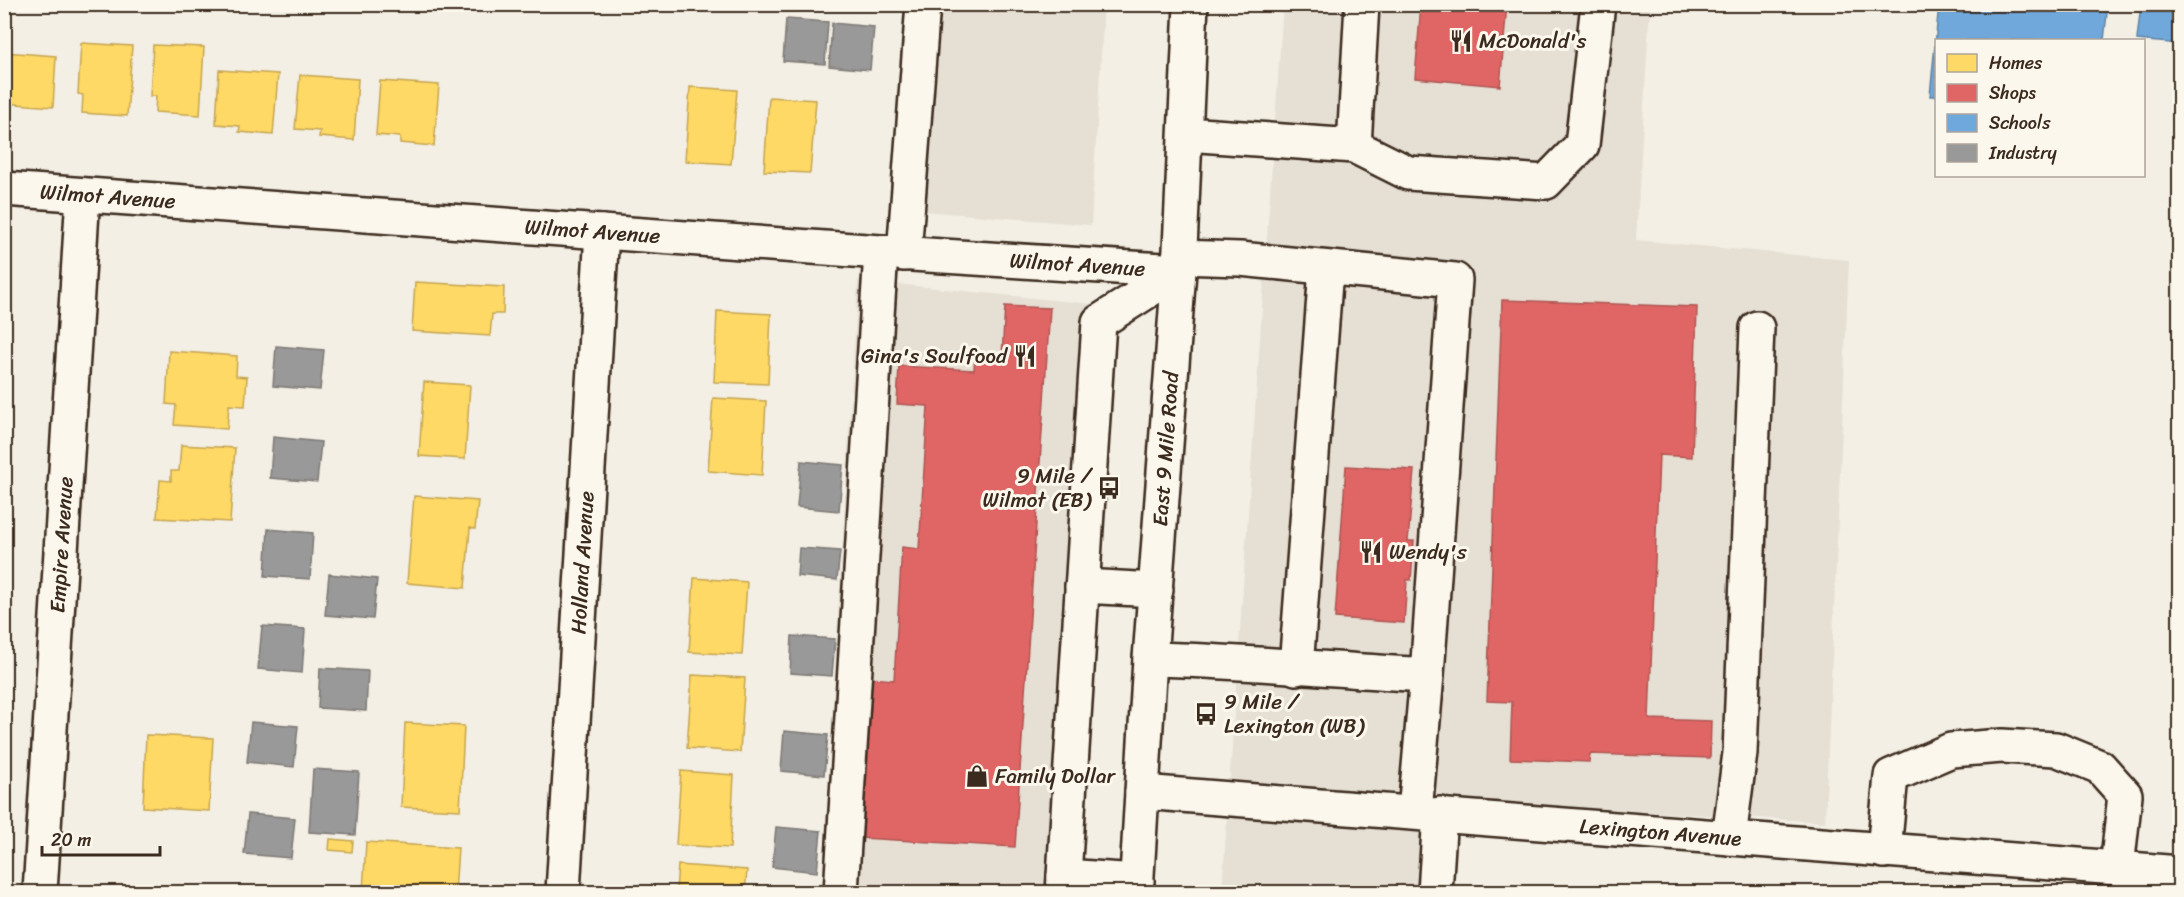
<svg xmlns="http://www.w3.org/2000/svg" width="2184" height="897" viewBox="0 0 2184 897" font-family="Sriracha,sans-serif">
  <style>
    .built { fill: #e5dfd4 }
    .homes { fill: #ffd966; stroke: #c4a450; stroke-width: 1.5 }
    .shops { fill: #e06666; stroke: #ae5450; stroke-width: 1.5 }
    .schools { fill: #6fa8dc; stroke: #5f82a3; stroke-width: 1.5 }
    .industry { fill: #999; stroke: #7d7874; stroke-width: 1.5 }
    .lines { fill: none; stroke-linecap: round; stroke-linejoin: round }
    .minor-casing { stroke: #3b2a1e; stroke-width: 38 }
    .major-casing { stroke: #3b2a1e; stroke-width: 38 }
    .minor { stroke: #fbf7ec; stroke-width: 33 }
    .major { stroke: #fbf7ec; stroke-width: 33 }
    .labels { text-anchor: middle; stroke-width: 6; stroke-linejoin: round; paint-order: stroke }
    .poi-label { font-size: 21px; fill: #3b2a1e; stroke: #fbf7ec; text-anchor: start }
    .street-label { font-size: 21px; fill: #3b2a1e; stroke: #fbf7ec }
  </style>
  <rect width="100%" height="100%" fill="#f3efe4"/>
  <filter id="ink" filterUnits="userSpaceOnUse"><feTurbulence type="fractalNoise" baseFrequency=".0167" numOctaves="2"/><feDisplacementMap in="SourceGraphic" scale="12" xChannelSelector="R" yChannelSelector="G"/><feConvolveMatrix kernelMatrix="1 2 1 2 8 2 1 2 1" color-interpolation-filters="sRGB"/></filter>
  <g filter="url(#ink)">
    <!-- built -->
    <path class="built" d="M903,5H1104L1091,225L890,208Z
      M1283,5H1650L1636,240L1849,260L1825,822L1451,800L1445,892H1222Z
      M858,280L1091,304L1102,318L1064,892H822Z"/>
    <!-- homes -->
    <path class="homes" d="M81,43L132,46L127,116L82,113L83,95L78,94Z
      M153,45L204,47L200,115L155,112L156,96H150Z
      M4,52L56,56L53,107L4,103Z
      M219,70L278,74L273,135L239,132L240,126L216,124Z
      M300,75L358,79L354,140L319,137L320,131L295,129Z
      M380,81L439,85L434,146L400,143V137L376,135Z
      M690,87L737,90L731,164L685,161Z
      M769,97L816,100L810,173L764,171Z
      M415,282L504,287L503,314H492L490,336L412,331Z
      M717,311L771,314L768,384L714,382Z
      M169,351L237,356L236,376L247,377L245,406L229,405L227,429L174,425L176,405L166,404Z
      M424,382L470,385L465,459L419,456Z
      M713,398L766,401L762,475L708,471Z
      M181,445L235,448L230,522L157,518L160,480L171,481V471H179Z
      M414,496L478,501L475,529L470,528L465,588L407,583Z
      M694,578L747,582L742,655L689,652Z
      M692,675L745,678L740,752L687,748Z
      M405,723L464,726L460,810L401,807Z
      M146,735L213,738L209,811L143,807Z
      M681,771L734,775L730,848L676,845Z
      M330,839L353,841L352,852L329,850Z
      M366,842L458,848L455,892H363Z
      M678,865L747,870L745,892H666V890L676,891Z"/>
    <!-- shops -->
    <path class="shops" d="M1421,4H1507L1500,86L1415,78Z
      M1502,300L1697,307L1692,457L1659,455L1649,719L1711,721L1710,758L1590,754L1589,762L1510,759L1512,702L1487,701Z
      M1005,306L1050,308L1015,847L862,838L872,678L894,680L902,547L919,549L928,406L897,404L899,366L974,370L975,354L1002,356Z
      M1346,466L1414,470L1408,541H1414L1411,580H1407L1404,623L1335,618Z"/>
    <!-- schools -->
    <path class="schools" d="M1939,4H2108L2104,40H1936V96H1930Z
      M2141,4H2180V44L2137,40Z"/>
    <!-- industry -->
    <path class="industry" d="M786,19L828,22L825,64L783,61Z
      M832,23L874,27L870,70L829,66Z
      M276,346L324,350L320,390L273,386Z
      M273,437L321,442L317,482L270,478Z
      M801,461L843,465L839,511L797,507Z
      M268,529L313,533L310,579L265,576Z
      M799,548L840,551L837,580L797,576Z
      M329,574L377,579L373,619L325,615Z
      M262,626L305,629L302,673L258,669Z
      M792,636L835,639L832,676L790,673Z
      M320,668L368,671L366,711L318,708Z
      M251,722L298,726L294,767L247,762Z
      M784,731L828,735L824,775L781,771Z
      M313,769L359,772L355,835L309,832Z
      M248,814L295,818L291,858L244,854Z
      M776,827L821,831L817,872L772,867Z"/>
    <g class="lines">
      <!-- minor casing -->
      <g class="minor-casing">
        <g id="minor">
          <path d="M1186,134L1354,146L1408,173L1546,182L1582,145L1598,4"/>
          <path d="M1354,146L1362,4"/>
          <path id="s1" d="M4,189L881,252L1179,271"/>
          <path d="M904,254L923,4"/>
          <path d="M1082,586L1156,590"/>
          <path d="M1150,659C1243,661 1335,670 1427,675L1455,280L1240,259L1179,257"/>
          <path d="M1296,668L1326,269"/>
          <path id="s2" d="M1142,792L2180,873"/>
          <path d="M1415,812L1427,675"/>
          <path d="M1729,838L1740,753L1757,328"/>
          <path d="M1884,851L1891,776L1951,750L2002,746L2056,749L2100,767L2125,795L2117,868"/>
          <path d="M1064,876L1137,881"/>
          <path id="s3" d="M40,892L83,195"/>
          <path id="s4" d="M563,892L602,232"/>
          <path d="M841,892L881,252"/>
          <path d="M1063,892L1099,322L1179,271"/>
          <path d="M1435,892L1440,814"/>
        </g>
      </g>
      <!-- major casing -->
      <g class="major-casing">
        <g id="major">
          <path id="s5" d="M1136,892L1150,659L1179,271L1191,4"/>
        </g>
      </g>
      <!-- minor -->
      <use href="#minor" class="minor"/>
      <!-- major -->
      <use href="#major" class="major"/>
    </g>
  </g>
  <!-- icons -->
  <defs>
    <g id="restaurant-bare" transform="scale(1.8)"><path d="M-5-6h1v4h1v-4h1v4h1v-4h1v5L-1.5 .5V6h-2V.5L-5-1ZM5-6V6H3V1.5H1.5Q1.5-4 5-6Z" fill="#3b2a1e" stroke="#fbf7ec" stroke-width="2.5" paint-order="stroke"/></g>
    <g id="bus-bare" transform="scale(1.8)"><path d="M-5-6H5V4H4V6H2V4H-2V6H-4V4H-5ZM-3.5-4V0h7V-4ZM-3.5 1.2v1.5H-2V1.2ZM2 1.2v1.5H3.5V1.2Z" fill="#3b2a1e" stroke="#fbf7ec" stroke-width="2.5" paint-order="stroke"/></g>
    <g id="shop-bare" transform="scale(1.8)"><path d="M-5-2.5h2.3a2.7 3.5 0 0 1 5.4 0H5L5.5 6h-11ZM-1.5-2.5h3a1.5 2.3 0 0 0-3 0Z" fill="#3b2a1e" stroke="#fbf7ec" stroke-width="2.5" paint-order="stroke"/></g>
  </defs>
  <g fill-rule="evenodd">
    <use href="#restaurant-bare" x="1461" y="41"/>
    <use href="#restaurant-bare" x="1025" y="356"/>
    <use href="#bus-bare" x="1109" y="488"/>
    <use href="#restaurant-bare" x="1371" y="552"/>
    <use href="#bus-bare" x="1206" y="714"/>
    <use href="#shop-bare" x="977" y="776"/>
  </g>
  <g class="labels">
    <!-- poi labels -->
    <g class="poi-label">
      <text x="1479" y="48">McDonald's</text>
      <text x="1007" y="363" text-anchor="end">Gina's Soulfood</text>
      <text x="1091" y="483" text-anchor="end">9 Mile /<tspan x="1091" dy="24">Wilmot (EB)</tspan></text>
      <text x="1389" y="559">Wendy's</text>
      <text x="1224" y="709">9 Mile /<tspan x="1224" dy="24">Lexington (WB)</tspan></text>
      <text x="995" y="783">Family Dollar</text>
    </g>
    <!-- street labels -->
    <g class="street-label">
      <text dy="7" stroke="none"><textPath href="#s1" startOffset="104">Wilmot Avenue</textPath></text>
      <text dy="7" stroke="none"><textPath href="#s1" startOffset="590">Wilmot Avenue</textPath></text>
      <text dy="7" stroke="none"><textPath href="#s1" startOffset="1076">Wilmot Avenue</textPath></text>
      <text dy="7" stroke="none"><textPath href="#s5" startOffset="444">East 9 Mile Road</textPath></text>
      <text dy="7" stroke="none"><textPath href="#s3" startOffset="348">Empire Avenue</textPath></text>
      <text dy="7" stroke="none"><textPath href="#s4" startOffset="330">Holland Avenue</textPath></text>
      <text dy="7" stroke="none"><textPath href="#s2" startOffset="520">Lexington Avenue</textPath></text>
    </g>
  </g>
  <!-- margin -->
  <rect width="2184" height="897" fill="none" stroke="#fbf7ec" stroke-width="24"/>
  <rect x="12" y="12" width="2160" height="873" fill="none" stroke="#3b2a1e" stroke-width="2" filter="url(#ink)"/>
  <!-- legend -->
  <rect x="1935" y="39" width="210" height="138" fill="#fbf7ec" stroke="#aea59a" stroke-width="1.5"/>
  <rect x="1947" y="54" width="30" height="18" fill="#ffd966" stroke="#aea59a" stroke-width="1.5"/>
  <text x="1989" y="69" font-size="18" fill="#3b2a1e">Homes</text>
  <rect x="1947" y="84" width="30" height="18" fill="#e06666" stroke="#aea59a" stroke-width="1.5"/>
  <text x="1989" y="99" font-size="18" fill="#3b2a1e">Shops</text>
  <rect x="1947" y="114" width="30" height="18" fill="#6fa8dc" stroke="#aea59a" stroke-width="1.5"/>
  <text x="1989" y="129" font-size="18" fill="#3b2a1e">Schools</text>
  <rect x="1947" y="144" width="30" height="18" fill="#999999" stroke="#aea59a" stroke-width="1.5"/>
  <text x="1989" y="159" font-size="18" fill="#3b2a1e">Industry</text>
  <!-- scale -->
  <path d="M42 846v9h118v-9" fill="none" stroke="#3b2a1e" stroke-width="3"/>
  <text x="51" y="846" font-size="18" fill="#3b2a1e" stroke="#fbf7ec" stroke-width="4.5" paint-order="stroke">20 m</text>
</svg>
